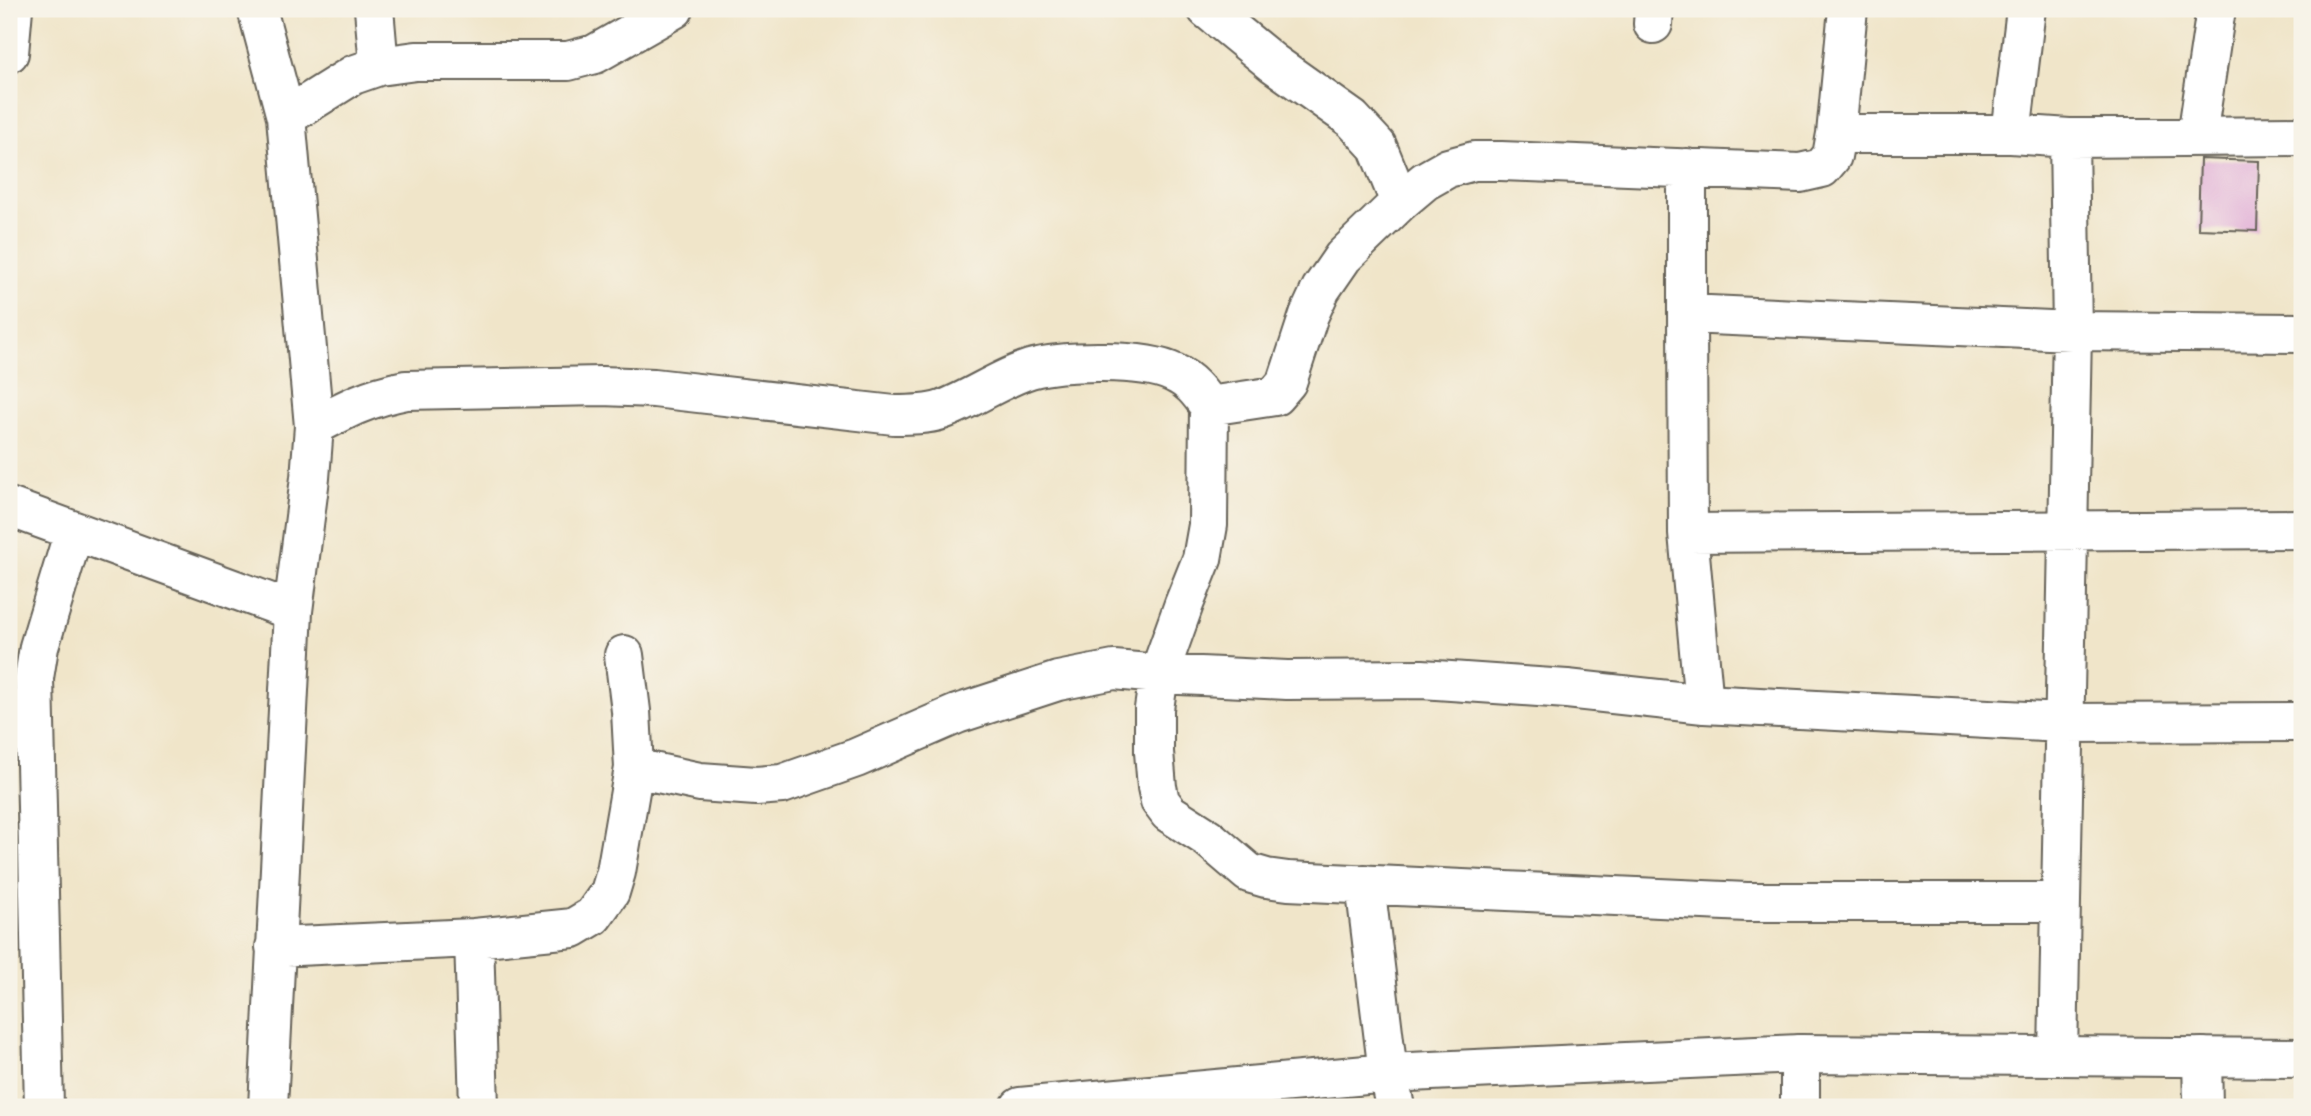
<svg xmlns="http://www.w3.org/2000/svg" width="2311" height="1116" viewBox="0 0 2311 1116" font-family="Itim,sans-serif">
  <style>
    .building { fill: #dda2d4 }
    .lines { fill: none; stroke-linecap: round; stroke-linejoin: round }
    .minor-casing { stroke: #666259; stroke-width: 42 }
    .major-casing { stroke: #666259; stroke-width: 42 }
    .minor { stroke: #fff; stroke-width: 38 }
    .major { stroke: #fff; stroke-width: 38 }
  </style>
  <rect width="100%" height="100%" fill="#f7f3e8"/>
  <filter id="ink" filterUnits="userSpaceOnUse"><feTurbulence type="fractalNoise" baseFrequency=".0143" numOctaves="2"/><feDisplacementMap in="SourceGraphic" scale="14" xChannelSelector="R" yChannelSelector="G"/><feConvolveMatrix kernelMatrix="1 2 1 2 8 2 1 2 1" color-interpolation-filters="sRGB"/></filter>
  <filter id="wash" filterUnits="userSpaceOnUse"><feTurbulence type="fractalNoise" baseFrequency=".00686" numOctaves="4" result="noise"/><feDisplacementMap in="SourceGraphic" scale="28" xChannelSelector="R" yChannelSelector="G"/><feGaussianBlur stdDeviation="1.57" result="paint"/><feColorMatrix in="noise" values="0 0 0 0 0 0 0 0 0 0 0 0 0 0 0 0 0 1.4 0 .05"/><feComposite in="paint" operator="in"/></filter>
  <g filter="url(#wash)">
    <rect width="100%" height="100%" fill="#f0e5c9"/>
    <g id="blocks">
      <!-- building -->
      <path class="building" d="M2200,159L2259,161L2257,231L2198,229Z"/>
    </g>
  </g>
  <g filter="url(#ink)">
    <use href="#blocks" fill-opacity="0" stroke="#666259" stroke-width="2"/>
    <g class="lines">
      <!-- minor casing -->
      <g class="minor-casing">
        <path id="minor" d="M257,9L286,117
          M374,9L379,66
          M1207,9L1273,63L1352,119L1377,146L1400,202
          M1848,9L1836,134L1832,156L1822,168L1800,173L1501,161H1474L1448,168L1425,181L1400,202L1343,257L1321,289L1309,315L1287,382L1275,396L1209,406L1208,525L1202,559L1184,604L1159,674L1154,709V752L1157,787L1160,801L1169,813L1208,838L1249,873L1266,878L1288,881L1747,902H2061
          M1653,24L1654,9
          M9,53L13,9
          M1836,134H2011L2069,138L2302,136
          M2011,134L2026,9
          M2197,136L2216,9
          M1687,314V168
          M314,426C346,409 369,397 406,390L602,386L654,388L894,415C909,415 927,415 942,410C972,399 999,379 1030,369C1062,360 1144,358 1174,373C1190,380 1199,392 1209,406
          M9,507L293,611
          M1688,533L2302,529
          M1704,704L1688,533L1687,314L2072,331L2302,333
          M634,768L700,782L756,786L782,784L856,758L957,714L1058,681L1114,670L1159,674L1287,680L1422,679L1567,689L1704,704L2063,723L2302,722
          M1365,884L1388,1073L1395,1107
          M474,938L479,1107
          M275,947L474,938L573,928L593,916L610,892L616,872L634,768L631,711L624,655
          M1800,1054V1107
          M2058,1056L2072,331L2069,138
          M2202,1057L2203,1107
          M44,1107L34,678L39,647L74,531
          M268,1107L293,611L310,478L314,426L286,117L353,75L379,66L416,61H568L595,54L674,9"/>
      </g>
      <!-- major casing -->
      <g class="major-casing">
        <path id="major" d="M1020,1107L1388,1073L1800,1054L2302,1058"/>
      </g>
      <!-- minor -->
      <use href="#minor" class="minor"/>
      <!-- major -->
      <use href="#major" class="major"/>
    </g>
  </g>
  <!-- margin -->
  <rect width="2311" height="1116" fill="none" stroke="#f7f3e8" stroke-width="35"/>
</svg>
